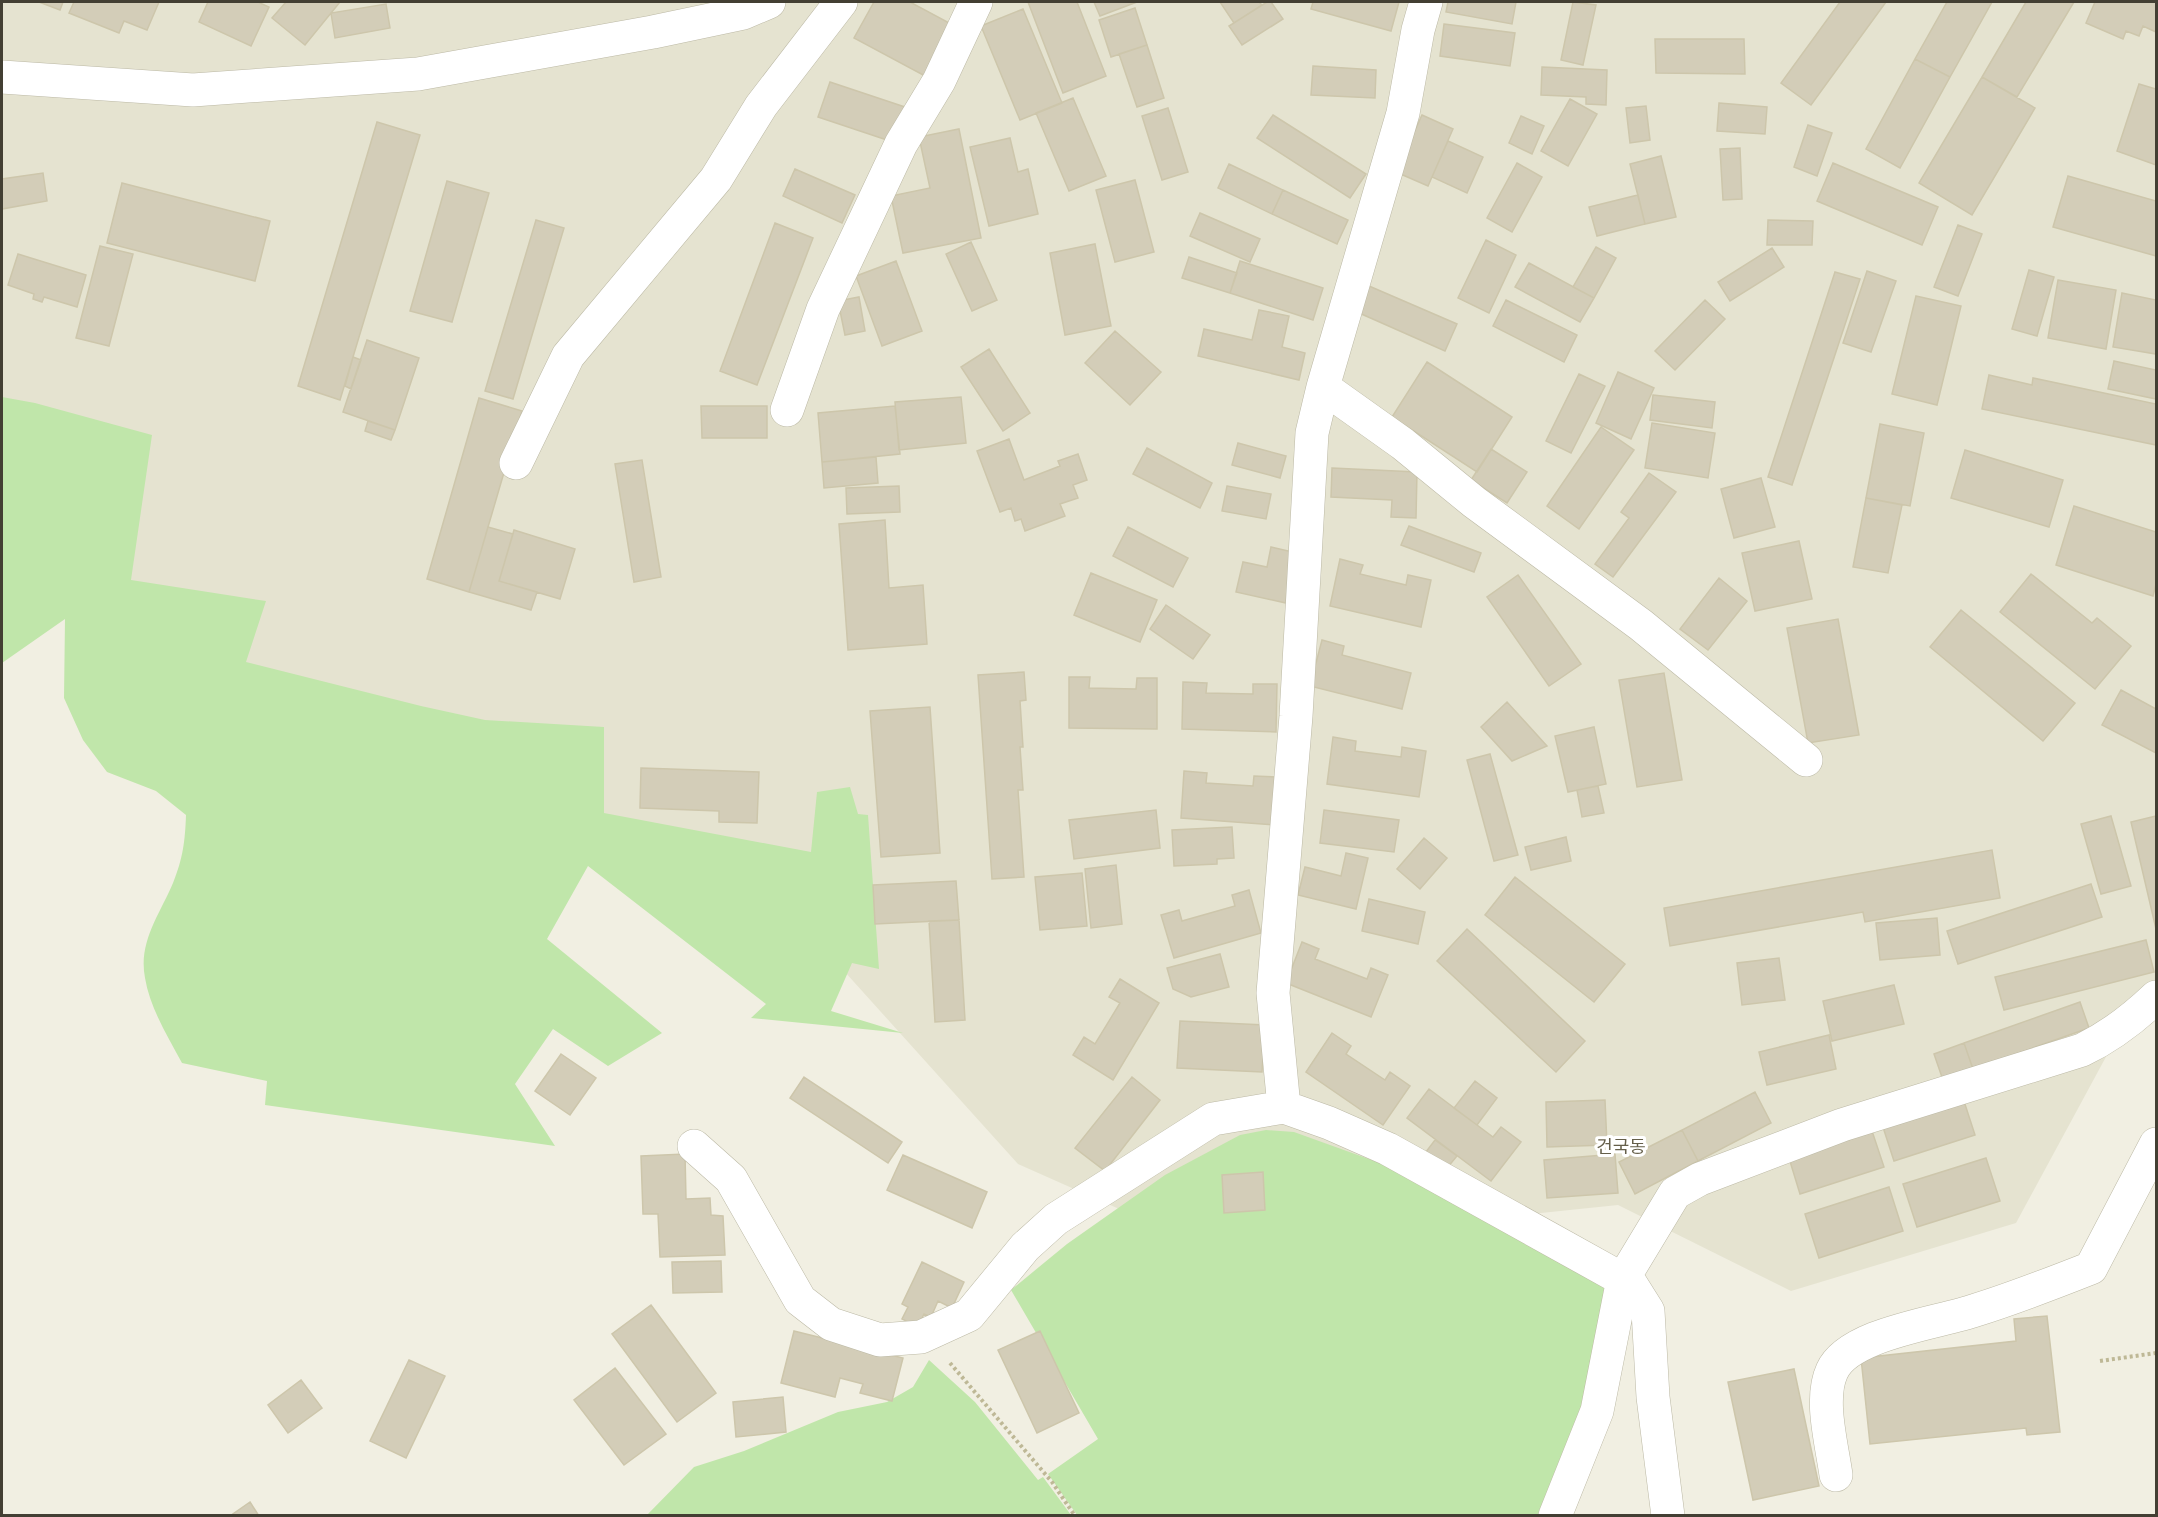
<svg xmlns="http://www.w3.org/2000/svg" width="2158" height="1517" viewBox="0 0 2158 1517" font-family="'DejaVu Sans','Noto Sans KR',sans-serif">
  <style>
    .residential { fill: #e5e3d0 }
    .green { fill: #c0e6aa }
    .building { fill: #d3cdb8; stroke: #cdc6ab; stroke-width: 1.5 }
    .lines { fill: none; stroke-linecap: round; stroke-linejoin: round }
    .minor-casing { stroke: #bcb9a5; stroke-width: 34 }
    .path { stroke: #beb896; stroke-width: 4; stroke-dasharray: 3 3; stroke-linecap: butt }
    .minor { stroke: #fff; stroke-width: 33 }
    .labels { text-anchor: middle; stroke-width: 6; stroke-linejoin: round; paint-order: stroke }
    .quarter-label { font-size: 18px; fill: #655f4a; stroke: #fff }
  </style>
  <rect width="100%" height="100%" fill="#f1efe2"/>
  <!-- residential -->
  <path class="residential" d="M2,2H2156V1015L2114,1042L2016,1223L1791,1291L1618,1205L1207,1248L1018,1164L799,921L210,650L24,527L2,428Z"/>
  <!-- green -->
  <path class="green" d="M2,397L35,403L152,435L131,580L266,601L246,662L421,706L485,720L604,727V813L811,852L817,792L850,787L858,814L868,815L879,969L852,963L831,1011L903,1033L751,1018L766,1004L588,866L547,939L662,1033L608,1066L553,1029L515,1084L555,1146L265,1105L267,1081L182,1063C168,1037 150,1008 145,978C138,942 160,914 173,883C183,858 185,842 186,815L156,791L107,772L83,740L64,698L65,619L2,663Z
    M1266,1130L1294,1132L1391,1167L1614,1290L1587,1414L1545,1516L1077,1515L1048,1474L1098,1439L1011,1290L1067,1244L1165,1175L1240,1135Z
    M929,1360L975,1402L1038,1480L1043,1477L1071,1515L646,1516L694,1467L744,1451L838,1412L887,1402L913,1387Z"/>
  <!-- building -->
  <path class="building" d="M39,2H63L60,10Z
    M74,2H159L147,30L124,21L119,33L69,13Z
    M208,2H258L269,7L251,46L199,22Z
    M286,2H340L305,45L272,18Z
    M874,2H910L953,25L925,76L854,38Z
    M1028,2H1077L1106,76L1063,93Z
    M1094,2H1137L1100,16Z
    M1220,2H1259L1262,5L1234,23Z
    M1267,2H1271L1283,19L1242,45L1229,26Z
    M1313,2H1399L1391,31L1311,9Z
    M1448,2H1516L1512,24L1446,12Z
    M1573,2L1596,5L1583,65L1561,60Z
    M1840,2H1886L1811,105L1781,83Z
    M1947,2H1992L1950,77L1915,59Z
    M2026,2H2074L2017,97L1982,77Z
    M2095,2H2156V32L2143,26L2139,36L2126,31L2123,39L2086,23Z
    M386,4L390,28L335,38L331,13Z
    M1135,8L1147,45L1111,57L1099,20Z
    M1023,9L1062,103L1020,120L981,26Z
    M1444,24L1515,33L1510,66L1440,56Z
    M1655,39H1744L1745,74L1656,73Z
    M1147,45L1164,98L1137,107L1119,54Z
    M1915,59L1950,77L1900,168L1866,149Z
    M1313,66L1376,70L1375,98L1311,95Z
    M1542,67L1607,70L1606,105L1586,104V97L1541,95Z
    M1982,77L2035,108L1972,215L1919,183Z
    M830,82L905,107L893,142L818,117Z
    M2139,84L2156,89V165L2117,151Z
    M1073,98L1106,176L1069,191L1036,113Z
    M1570,99L1597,114L1568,166L1541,151Z
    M1719,103L1767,107L1765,134L1717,131Z
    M1646,106L1650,140L1630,143L1626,108Z
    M1168,108L1188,172L1162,180L1142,116Z
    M1273,115L1366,174L1350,198L1257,138Z
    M1422,115L1453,129L1428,186L1396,172Z
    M1521,116L1544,126L1532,154L1509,143Z
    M377,122L420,135L340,400L298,386Z
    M1808,125L1832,133L1817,176L1794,167Z
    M959,129L981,238L903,253L891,196L930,188L919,137Z
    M1010,138L1018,172L1028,169L1038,214L989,226L970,147Z
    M1448,141L1483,157L1467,193L1432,177Z
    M1740,148L1742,199L1723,200L1720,149Z
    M1661,156L1676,217L1645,224L1630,164Z
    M1517,163L1542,177L1512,232L1487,218Z
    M1833,163L1938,207L1922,245L1817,201Z
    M1229,164L1283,190L1272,214L1218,188Z
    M795,169L855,195L842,223L783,196Z
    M43,173L47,201L2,209V179Z
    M2068,176L2156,201V256L2053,227Z
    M1135,180L1154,252L1115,262L1096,190Z
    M447,181L489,193L452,322L410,311Z
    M122,183L270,221L255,281L107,243Z
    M1283,190L1348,220L1337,244L1272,214Z
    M1638,195L1645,224L1597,236L1589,207Z
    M1200,213L1260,239L1250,262L1190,236Z
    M536,220L564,228L513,399L485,391Z
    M1768,220L1813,221L1812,245H1767Z
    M775,223L813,238L757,385L720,371Z
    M1958,225L1982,234L1958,296L1934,287Z
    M1486,240L1516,255L1489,313L1458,298Z
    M971,242L997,300L972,311L946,254Z
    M1095,244L1111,326L1065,335L1050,253Z
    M100,246L133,254L109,346L76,338Z
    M1596,247L1616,258L1594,298L1573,287Z
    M1772,248L1784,267L1730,301L1718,282Z
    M18,254L86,275L77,307L44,297L42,302L33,299L34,294L8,285Z
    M1189,257L1237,273L1230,293L1182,278Z
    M896,261L922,331L882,346L856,276Z
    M1240,261L1323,288L1313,320L1230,293Z
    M1529,263L1594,298L1580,322L1515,287Z
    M2029,270L2054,277L2037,336L2012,329Z
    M1867,271L1896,281L1871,352L1843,343Z
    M1835,272L1860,279L1792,485L1768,477Z
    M2058,280L2116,290L2106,349L2048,338Z
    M1369,286L1457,324L1445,351L1357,312Z
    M2122,293L2156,300V354L2113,347Z
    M1916,296L1961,306L1937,405L1892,394Z
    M859,297L865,331L845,335L838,301Z
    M1506,300L1577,335L1564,362L1493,326Z
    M1705,300L1725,319L1675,370L1655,351Z
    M1259,310L1289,316L1282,347L1305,353L1299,380L1198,356L1204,329L1252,340Z
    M1115,331L1161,372L1130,405L1085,363Z
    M367,340L419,358L395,430L343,412Z
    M989,349L1030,413L1003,431L961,367Z
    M353,357L361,360L351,389L345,386Z
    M2114,361L2156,370V399L2108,389Z
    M1427,362L1512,417L1477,472L1392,417Z
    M1618,372L1654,388L1631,439L1596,423Z
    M1579,374L1605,386L1571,453L1546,441Z
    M1989,375L2032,385L2033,378L2156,404V445L1982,409Z
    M1653,395L1715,402L1712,428L1650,420Z
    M961,397L966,443L899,450L895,402Z
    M479,398L522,411L469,592L427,579Z
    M701,406H767V438H702Z
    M895,406L900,454L822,462L818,413Z
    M368,421L395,430L391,440L365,431Z
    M1652,423L1715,433L1708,478L1645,468Z
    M1880,424L1924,433L1910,506L1866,498Z
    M1601,427L1634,450L1579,529L1547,506Z
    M1009,439L1024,480L1060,466L1058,461L1078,454L1087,480L1073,485L1078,498L1060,504L1065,516L1025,531L1021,519L1015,521L1011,508L1000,512L977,451Z
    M1238,443L1286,456L1280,478L1232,465Z
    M1147,448L1212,483L1200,508L1133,474Z
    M1491,449L1527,472L1507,503L1471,480Z
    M1965,450L2063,480L2049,527L1951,498Z
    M876,457L878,483L824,488L822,462Z
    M642,460L661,577L634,582L615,464Z
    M1332,468L1417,472L1416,518L1391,517L1392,500L1331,497Z
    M1649,473L1676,492L1613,577L1595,564L1629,518L1621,512Z
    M1761,478L1775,527L1734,538L1721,489Z
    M899,486L900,512L847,514L846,488Z
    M1227,486L1271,494L1266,519L1222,511Z
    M1866,498L1902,505L1888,573L1853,567Z
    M2074,506L2156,532V584L2153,596L2056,565Z
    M885,520L889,588L923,585L927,644L848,650L839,524Z
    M1409,526L1481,553L1474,572L1401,545Z
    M488,527L513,534L499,581L537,592L531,610L469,592Z
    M1128,527L1188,558L1173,587L1113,556Z
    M514,530L575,549L560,599L499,581Z
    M1799,541L1812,599L1755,611L1742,553Z
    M1271,547L1297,553L1286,603L1236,592L1243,562L1267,567Z
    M1340,559L1363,565L1360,574L1406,585L1408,575L1431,580L1421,627L1330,606Z
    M1091,573L1157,600L1140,642L1074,615Z
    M2031,574L2092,623L2097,618L2131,646L2095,689L2000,612Z
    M1518,575L1581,664L1549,686L1487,597Z
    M1719,578L1747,601L1708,650L1680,629Z
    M1166,605L1210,635L1193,659L1150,629Z
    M1961,610L2075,703L2043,741L1930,647Z
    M1838,619L1859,735L1808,743L1787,628Z
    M1322,640L1344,646L1342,655L1411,673L1402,709L1310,686Z
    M1024,672L1026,700L1020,701L1023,747H1020L1023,790H1018L1024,877L992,879L978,675Z
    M1664,673L1682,780L1637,787L1619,680Z
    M1069,677H1090L1089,688L1136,689L1137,678H1157V729L1069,728Z
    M1183,682L1207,683L1206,693L1253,694V684H1277L1276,732L1182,729Z
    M2121,690L2156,709V753L2102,725Z
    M1507,702L1547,746L1512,761L1481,727Z
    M930,707L940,853L881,857L870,711Z
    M1594,727L1606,784L1568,792L1555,736Z
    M1333,737L1356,741L1355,751L1401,757L1402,747L1426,751L1419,797L1327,784Z
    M1490,754L1518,855L1494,861L1467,760Z
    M641,768L759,772L757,823L719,822V811L640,808Z
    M1184,771L1207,773L1206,783L1253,786L1254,776L1277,777L1275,825L1181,818Z
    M1598,786L1604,813L1582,817L1577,790Z
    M1156,810L1160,848L1074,859L1069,820Z
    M1324,810L1399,820L1394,852L1320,843Z
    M2111,816L2131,886L2101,894L2081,824Z
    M2156,816V929L2131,822Z
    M1232,827L1234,858L1217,859V864L1174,866L1172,830Z
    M1566,837L1571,861L1531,870L1525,847Z
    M1424,838L1447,858L1420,889L1397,869Z
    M1992,850L2000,898L1865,922L1863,912L1670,946L1664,908Z
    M1346,853L1368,858L1356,909L1298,895L1305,867L1341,876Z
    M1116,865L1122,924L1091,928L1085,869Z
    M1082,873L1087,926L1040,930L1035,877Z
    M1515,877L1625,964L1594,1002L1485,915Z
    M956,881L959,920L875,924L873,885Z
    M2091,884L2102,917L1958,964L1947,931Z
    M1249,890L1261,933L1174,958L1161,915L1179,910L1182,921L1235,906L1232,895Z
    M1369,899L1425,912L1418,944L1362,931Z
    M1937,918L1940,955L1880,960L1876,923Z
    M959,920L965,1020L935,1022L929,921Z
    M1467,929L1585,1041L1556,1072L1437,961Z
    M2146,940L2154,972L2004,1010L1995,977Z
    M1302,942L1319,949L1315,959L1367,979L1371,968L1388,975L1371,1017L1286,983Z
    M1220,954L1229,987L1191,997L1173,989L1167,968Z
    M1779,958L1785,1000L1742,1005L1737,963Z
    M1120,979L1159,1003L1113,1080L1073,1055L1084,1037L1095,1044L1120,1003L1109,997Z
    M1894,985L1904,1024L1832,1041L1823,1001Z
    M2080,1002L2089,1028L1973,1069L1964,1043Z
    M1180,1021L1265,1025L1262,1072L1177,1068Z
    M1332,1033L1351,1046L1346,1054L1385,1080L1390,1072L1410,1086L1383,1125L1306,1072Z
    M1829,1035L1836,1069L1767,1085L1759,1052Z
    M1964,1043L1973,1069L1943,1080L1934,1054Z
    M561,1054L596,1078L570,1115L535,1091Z
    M804,1077L902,1142L888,1163L790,1098Z
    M1132,1077L1160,1100L1105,1171L1075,1148Z
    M1475,1081L1497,1098L1477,1125L1454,1108Z
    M1429,1089L1493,1137L1501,1127L1521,1142L1491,1181L1407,1118Z
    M1755,1092L1771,1123L1698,1161L1682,1130Z
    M1962,1095L1975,1135L1894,1161L1881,1121Z
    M1605,1100L1607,1145L1547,1147L1546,1102Z
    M1682,1130L1698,1161L1635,1194L1619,1162Z
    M1872,1131L1884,1167L1800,1194L1789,1158Z
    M1435,1140L1457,1156L1443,1173L1422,1157Z
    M685,1154L686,1199L710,1198L711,1215L723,1216L725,1255L660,1257L658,1214H643L641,1156Z
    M1615,1154L1618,1193L1547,1198L1544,1160Z
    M903,1155L987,1192L972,1228L887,1190Z
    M1986,1158L2000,1201L1917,1227L1903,1184Z
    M1263,1172L1265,1210L1224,1213L1222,1175Z
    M1889,1187L1903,1231L1819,1258L1805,1214Z
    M721,1261L722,1292L673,1293L672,1262Z
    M922,1262L964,1282L952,1308L938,1301L931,1317L924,1314L918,1327L902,1319L908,1307L902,1304Z
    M651,1305L716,1393L677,1422L612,1334Z
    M2047,1316L2060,1432L2027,1435L2026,1428L1870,1444L1861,1358L2016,1341L2014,1319Z
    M794,1331L903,1358L892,1401L860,1393L863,1384L840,1378L835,1397L781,1383Z
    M1040,1331L1079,1413L1037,1433L998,1350Z
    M409,1360L445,1376L406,1458L370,1441Z
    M615,1368L666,1434L624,1465L574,1400Z
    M1794,1369L1819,1486L1753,1500L1728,1382Z
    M301,1380L322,1408L288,1433L268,1405Z
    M783,1397L786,1432L736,1437L733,1402Z
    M250,1502L259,1516H230Z"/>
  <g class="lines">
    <!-- minor casing -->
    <g class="minor-casing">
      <path id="minor" d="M1426,2L1418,30L1403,113L1323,387L1403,444L1474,502L1641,625L1806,760
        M2,77L193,90L418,74L653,32L743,13L769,2
        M787,410L823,309L901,144L939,81L976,2
        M516,463L568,356L716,179L761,106L841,2
        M1284,1107L1273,993L1296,716L1312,433L1323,387
        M694,1146L731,1179L800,1300L831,1324L880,1340L921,1337L969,1315L1025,1247L1056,1219L1213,1119L1284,1107L1329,1123L1388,1149L1631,1284L1648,1311L1653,1397L1668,1516
        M1836,1475C1832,1445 1819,1399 1832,1371C1849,1333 1939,1323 1976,1310C2015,1298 2053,1283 2091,1268L2156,1144
        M1555,1516L1597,1411L1623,1279L1675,1193L1700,1179L1842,1125L2082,1050C2111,1036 2133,1019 2156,997"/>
    </g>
    <!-- path -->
    <path class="path" d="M2100,1361L2156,1353
      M950,1363L1052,1482L1075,1516"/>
    <!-- minor -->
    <use href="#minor" class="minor"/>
  </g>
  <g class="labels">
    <!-- quarter labels -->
    <g class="quarter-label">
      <text x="1621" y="1153">건국동</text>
    </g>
  </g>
  <!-- border -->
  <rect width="2158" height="1517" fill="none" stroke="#433f33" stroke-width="6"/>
</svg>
